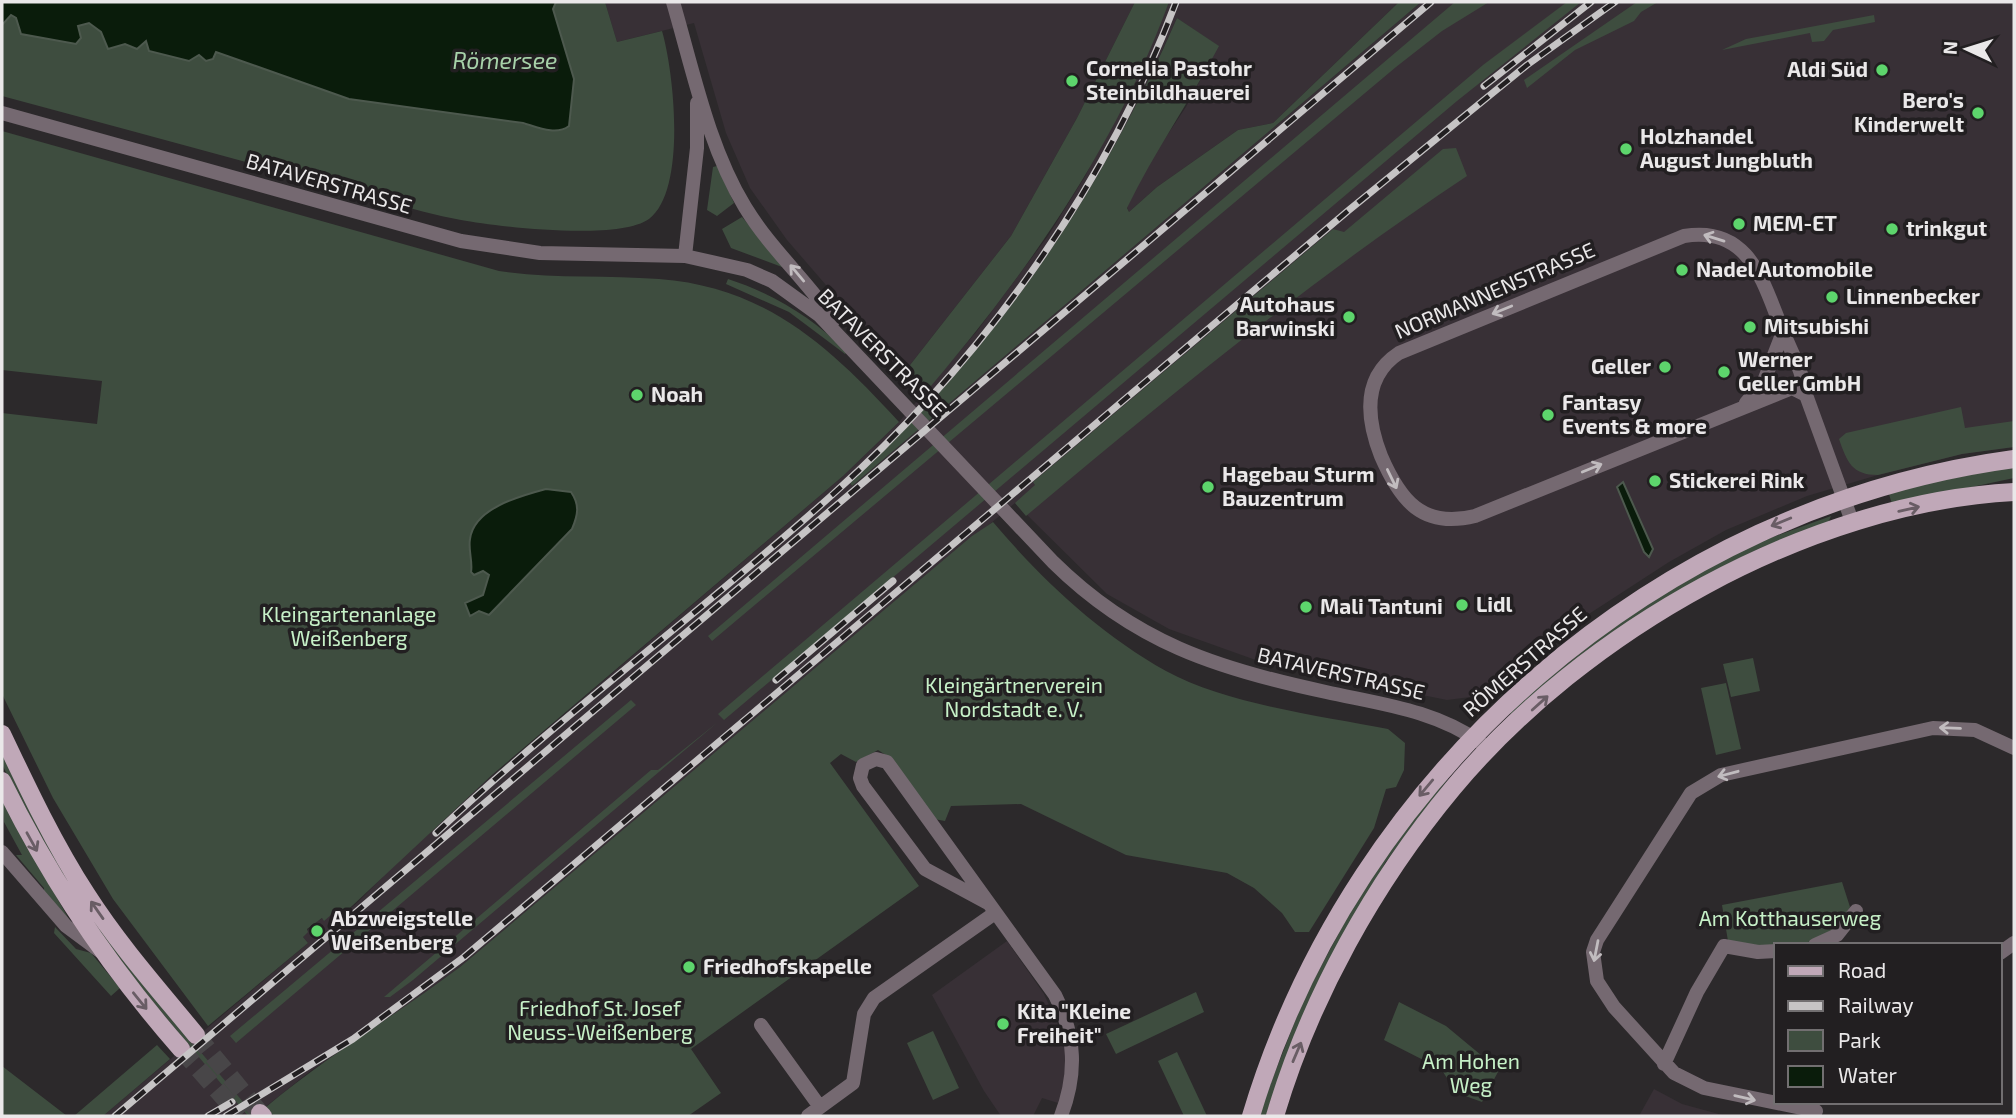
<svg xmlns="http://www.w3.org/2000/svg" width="2016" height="1118" viewBox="0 0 2016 1118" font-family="'Exo 2',sans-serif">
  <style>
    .built { fill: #383036 }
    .green { fill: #3e4d3f }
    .water { fill: #0a1c0b; stroke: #4d594e; stroke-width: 2 }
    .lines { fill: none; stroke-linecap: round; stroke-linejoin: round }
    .major-tunnel { stroke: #484648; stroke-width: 18; stroke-dasharray: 18 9; stroke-linecap: butt }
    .minor { stroke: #756971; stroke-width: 14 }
    .major { stroke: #c0a8b8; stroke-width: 18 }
    .rail-casing { stroke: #c6c4c5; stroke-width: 7 }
    .rail { stroke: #221f21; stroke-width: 4.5; stroke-dasharray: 13; stroke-linecap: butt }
    .oneway { stroke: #c1bcbf }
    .oneway2 { stroke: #695d65 }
    .poi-dot { fill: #5dd56c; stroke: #221f21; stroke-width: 2.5 }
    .labels { text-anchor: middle; stroke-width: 7; stroke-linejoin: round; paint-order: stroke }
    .poi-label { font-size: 21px; font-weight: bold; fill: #eae8e9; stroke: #221f21; text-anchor: start }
    .street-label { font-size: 21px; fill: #eae8e9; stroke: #221f21 }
    .park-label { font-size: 21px; fill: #c6f0c7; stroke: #221f21 }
    .water-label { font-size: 23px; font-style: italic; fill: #a7d1a9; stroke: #221f21 }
  </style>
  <rect width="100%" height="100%" fill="#2c292b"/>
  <!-- built -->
  <path class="built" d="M605,2H1135L1077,118L1011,236L903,374L787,240L750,188L726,133L694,23L617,42Z
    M1169,2H1399L1273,123L1238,130L1157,187L1129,212L1127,207L1148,164L1186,107L1218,46L1177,18L1132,117L1060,240L987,339L930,404L850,483L852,486L1421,2H2014V447L1962,454L1878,475L1807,496L1726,530L1669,562L1575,623L1486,695L1447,700L1264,663L1169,629L1107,594L1015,503L460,967L381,1025L313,1069L254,1116H103L308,943L303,937L313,923L332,914L337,919L357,903L431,828L843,476L899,422L977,331L1048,236L1084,178L1120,111Z
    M1007,941L1044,994L1063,1036L1066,1054L1064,1085L1058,1103L1042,1098L1033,1116H1001L984,1091L932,995Z
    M1654,1089L1682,1104L1726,1116H1639Z"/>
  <!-- green -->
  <path class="green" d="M556,2H605L617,42L662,31C674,72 687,190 649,219C618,241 499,227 461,220C411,211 362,193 313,180C209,152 106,124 2,96V25L10,15L78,26L89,23L125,44L146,41L213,59L216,52L549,130L574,79L553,9Z
    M1135,2H1169C1114,151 1023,279 920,399L903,374L1011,236L1077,118Z
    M1399,2H1421L852,486L850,483C993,352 1100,196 1177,18L1219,46C1190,101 1154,152 1127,208L1129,212L1157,187L1238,130L1273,123Z
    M1455,2H1489L1442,31L1396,67L712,641L708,636Z
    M1567,2H1581L1457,101L724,720L718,714L1483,65Z
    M1637,2H1658L1641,12L1634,21L1575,50L1527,88L1524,80Z
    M1874,15L1875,22L1833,30L1824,41L1812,42L1810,33L1722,50L1746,39Z
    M2,131L499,271C552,279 605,275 659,279C766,287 830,347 899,422L843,476L492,775L337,920L332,914L324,921L322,918L307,929L308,932L303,937L308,943L208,1026L113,899L53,798L2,694V413L97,424L102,381L2,370Z
    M1456,148L1467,176C1312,279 1169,396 1026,516L1015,503L1035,485L1033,482L1333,229L1344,232L1443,149Z
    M717,166L734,203L717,216L707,210L713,167Z
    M742,217L782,264V267L731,248L722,229Z
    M728,279C774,294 813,318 847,352L845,354L789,312L726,284Z
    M1961,407L1965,428L2014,421V447L1962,454L1878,475C1852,475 1847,462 1839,439L1846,433Z
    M2014,466V478L1892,504L1888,491Z
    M1831,516L1828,523L1760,548L1705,576L1513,716L1508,711L1624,618L1737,550Z
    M993,522C1043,581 1099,633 1166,671C1226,704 1321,716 1388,729L1405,743L1404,770L1396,787L1386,789L1374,828L1309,932H1295L1282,913L1254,888L1227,873L1126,855L1021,804L951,806L945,821L934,819L889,757L878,750L856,762L841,754L830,763L919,886L691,1049L721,1093L688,1116H274L266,1107C327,1056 396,1015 460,967L972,536Z
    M1753,658L1760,691L1731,697L1723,664Z
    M1726,683L1741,749L1716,755L1701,688Z
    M631,700L636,705L236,1043L230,1036Z
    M718,722L413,980L390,997H384L651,770H658Z
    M2,752L176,1023L255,1116H248L99,937L27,816L2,764Z
    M1444,776L1448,779L1385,863L1271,1099L1266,1116H1258L1304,998L1362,890Z
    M2,799L71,923L44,896V888L16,855H22L4,822Z
    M1842,882L1850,907C1835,939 1809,945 1776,945V948L1728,941L1722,905Z
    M55,927L76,949L91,953L120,988L111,996L54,933Z
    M1196,992L1204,1012L1116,1054L1106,1034Z
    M1399,1002L1446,1026L1499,1070L1482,1102L1457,1093L1441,1069L1384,1040Z
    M933,1031L959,1088L933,1100L907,1043Z
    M157,1045L170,1059L103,1116H74Z
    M1177,1052L1207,1116H1184L1158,1061Z
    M2,1066L67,1116H2Z"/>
  <!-- water -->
  <path class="water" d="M2,2H556L553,9L574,79L569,126C556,136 537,127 523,123L349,99L216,52L213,59L206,61L199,55L189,61L149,51L146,41L137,49L125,44L108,49L101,32L89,23L78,26L81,38L76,44L21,34L16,18L11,15L2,25Z
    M1623,482L1653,549L1649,557L1644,552L1617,487Z
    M546,489L571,492C580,505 578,515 572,529L489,615L479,611L470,616L465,603L483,595L489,575L483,571L474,575L471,572C473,562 468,550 470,539C474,508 520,496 546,489Z"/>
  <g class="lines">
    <!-- major-tunnel -->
    <path class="major-tunnel" d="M196,1035L260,1113
      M181,1049L240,1116"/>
    <!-- minor -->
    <path class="minor" d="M673,2C693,70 708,146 745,207C770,248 807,281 834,320
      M2,113L461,241L540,253L685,256L747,270L772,281L819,315L1053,562C1134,642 1217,669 1326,692C1380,704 1435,710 1481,743
      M685,256L697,148V103
      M1806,395L1792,388L1475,516C1422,529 1400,500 1381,456C1367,420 1361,378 1399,353L1684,236C1750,225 1763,283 1782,329C1791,352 1803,371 1806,395L1853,524
      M1746,403L1764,381L1783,332
      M2,852L66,926L101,952
      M988,903L925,869L863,786L860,778L863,765L876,759L887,762L1055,995C1076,1036 1077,1074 1061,1116
      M1815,945L1837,935L1856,911
      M2000,953L2014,943
      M761,1025L820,1107
      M1664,1064L1697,992L1724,946L1758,952L1776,951
      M1816,1111L1704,1088L1674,1073L1614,1007L1597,981L1593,952L1597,940L1691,793L1721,775L1933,728L1975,730L2014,748
      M808,1116L853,1083L864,1014L874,998L995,913"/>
    <!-- major -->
    <path class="major" d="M2,734C28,789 54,844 87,895C119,945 159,990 196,1035
      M2,781C50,879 108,966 181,1049
      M260,1113L263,1116
      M1251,1116C1354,772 1658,507 2014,459
      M1275,1116C1310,998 1374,883 1453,788C1584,631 1808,503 2014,492"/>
    <!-- rail casing -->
    <g class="rail-casing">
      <path id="rail" d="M1484,86L1591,2
        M776,680L893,581
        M436,833C562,714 703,611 832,495C982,361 1105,190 1176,2
        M115,1116L1431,2
        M208,1116L232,1102
        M226,1116L353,1039L464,957L1349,210L1527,65L1615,2"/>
    </g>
    <!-- rail -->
    <use href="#rail" class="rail"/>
  </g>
  <!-- one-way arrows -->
  <defs><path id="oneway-shaft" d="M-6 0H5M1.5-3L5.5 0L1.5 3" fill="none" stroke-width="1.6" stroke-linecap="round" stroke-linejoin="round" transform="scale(1.75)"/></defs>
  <g class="oneway">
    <use href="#oneway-shaft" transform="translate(1714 238) rotate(-163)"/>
    <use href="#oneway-shaft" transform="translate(797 273) rotate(-130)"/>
    <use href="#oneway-shaft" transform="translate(1502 310) rotate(158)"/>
    <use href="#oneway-shaft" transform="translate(1592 468) rotate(-22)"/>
    <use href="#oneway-shaft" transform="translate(1392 479) rotate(64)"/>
    <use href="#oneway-shaft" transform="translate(1950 728) rotate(-178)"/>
    <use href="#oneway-shaft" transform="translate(1728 774) rotate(165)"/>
    <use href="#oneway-shaft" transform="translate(1596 951) rotate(101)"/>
    <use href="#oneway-shaft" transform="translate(1745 1098) rotate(13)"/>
  </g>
  <g class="oneway2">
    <use href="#oneway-shaft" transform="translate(1909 509) rotate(-13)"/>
    <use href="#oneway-shaft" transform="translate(1781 522) rotate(158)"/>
    <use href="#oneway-shaft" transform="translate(1540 703) rotate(-42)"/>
    <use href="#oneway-shaft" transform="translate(1426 788) rotate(130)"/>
    <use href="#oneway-shaft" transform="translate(32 842) rotate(61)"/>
    <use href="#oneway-shaft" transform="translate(97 910) rotate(-125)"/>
    <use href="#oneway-shaft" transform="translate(140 1001) rotate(51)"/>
    <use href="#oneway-shaft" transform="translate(1297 1052) rotate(-67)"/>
  </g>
  <!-- markers -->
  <g class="poi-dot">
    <circle cx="1882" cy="70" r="7"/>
    <circle cx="1072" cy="81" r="7"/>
    <circle cx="1978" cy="113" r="7"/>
    <circle cx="1626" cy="149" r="7"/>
    <circle cx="1739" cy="224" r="7"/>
    <circle cx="1892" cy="229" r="7"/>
    <circle cx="1682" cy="270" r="7"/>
    <circle cx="1832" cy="297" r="7"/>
    <circle cx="1349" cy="317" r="7"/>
    <circle cx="1750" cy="327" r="7"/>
    <circle cx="1665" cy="367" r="7"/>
    <circle cx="1724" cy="372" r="7"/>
    <circle cx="637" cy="395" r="7"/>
    <circle cx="1548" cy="415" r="7"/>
    <circle cx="1655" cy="481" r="7"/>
    <circle cx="1208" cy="487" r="7"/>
    <circle cx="1462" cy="605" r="7"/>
    <circle cx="1306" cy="607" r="7"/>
    <circle cx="317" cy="931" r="7"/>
    <circle cx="689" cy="967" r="7"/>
    <circle cx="1003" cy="1024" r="7"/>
  </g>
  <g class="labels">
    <!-- poi labels -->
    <g class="poi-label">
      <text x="1086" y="76">Cornelia Pastohr<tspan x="1086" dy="24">Steinbildhauerei</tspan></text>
      <text x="1868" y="77" text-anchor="end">Aldi Süd</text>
      <text x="1964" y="108" text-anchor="end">Bero's<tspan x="1964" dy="24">Kinderwelt</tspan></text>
      <text x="1640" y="144">Holzhandel<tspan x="1640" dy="24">August Jungbluth</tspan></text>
      <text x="1753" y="231">MEM-ET</text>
      <text x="1906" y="236">trinkgut</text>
      <text x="1696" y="277">Nadel Automobile</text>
      <text x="1846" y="304">Linnenbecker</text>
      <text x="1335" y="312" text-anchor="end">Autohaus<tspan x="1335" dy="24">Barwinski</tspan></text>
      <text x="1764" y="334">Mitsubishi</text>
      <text x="1738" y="367">Werner<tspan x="1738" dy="24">Geller GmbH</tspan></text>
      <text x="1651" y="374" text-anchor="end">Geller</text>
      <text x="651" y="402">Noah</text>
      <text x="1562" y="410">Fantasy<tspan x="1562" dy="24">Events &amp; more</tspan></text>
      <text x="1222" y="482">Hagebau Sturm<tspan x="1222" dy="24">Bauzentrum</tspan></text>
      <text x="1669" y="488">Stickerei Rink</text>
      <text x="1476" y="612">Lidl</text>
      <text x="1320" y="614">Mali Tantuni</text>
      <text x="331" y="926">Abzweigstelle<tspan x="331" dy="24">Weißenberg</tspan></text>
      <text x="703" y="974">Friedhofskapelle</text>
      <text x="1017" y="1019">Kita "Kleine<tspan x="1017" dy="24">Freiheit"</tspan></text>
    </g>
    <!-- street labels -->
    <g class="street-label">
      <text transform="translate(329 184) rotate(16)" y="7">BATAVERSTRASSE</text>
      <text transform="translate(1495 291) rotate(-23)" y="7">NORMANNENSTRASSE</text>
      <text transform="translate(882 353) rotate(45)" y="7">BATAVERSTRASSE</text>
      <text transform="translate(1525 662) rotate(-41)" y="7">RÖMERSTRASSE</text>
      <text transform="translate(1341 674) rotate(13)" y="7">BATAVERSTRASSE</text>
    </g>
    <!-- park labels -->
    <g class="park-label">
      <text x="349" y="622">Kleingartenanlage<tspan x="349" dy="24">Weißenberg</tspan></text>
      <text x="1014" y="693">Kleingärtnerverein<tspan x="1014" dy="24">Nordstadt e. V.</tspan></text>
      <text x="1790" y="926">Am Kotthauserweg</text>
      <text x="600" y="1016">Friedhof St. Josef<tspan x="600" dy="24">Neuss-Weißenberg</tspan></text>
      <text x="1471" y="1069">Am Hohen<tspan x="1471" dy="24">Weg</tspan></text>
    </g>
    <!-- water labels -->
    <g class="water-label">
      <text x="505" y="69">Römersee</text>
    </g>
  </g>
  <!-- border -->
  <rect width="2016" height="1118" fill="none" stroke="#eae8e9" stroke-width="7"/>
  <!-- legend -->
  <rect x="1774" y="943" width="228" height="161" fill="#221f21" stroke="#726f71" stroke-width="2"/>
  <rect x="1788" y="966" width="35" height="10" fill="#c0a8b8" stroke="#726f71" stroke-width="2"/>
  <text x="1838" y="978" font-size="21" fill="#eae8e9">Road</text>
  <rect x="1788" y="1001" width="35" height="10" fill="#c6c4c5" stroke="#726f71" stroke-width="2"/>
  <text x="1838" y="1013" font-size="21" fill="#eae8e9">Railway</text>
  <rect x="1788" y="1030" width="35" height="21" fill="#3e4d3f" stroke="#726f71" stroke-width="2"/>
  <text x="1838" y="1048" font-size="21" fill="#eae8e9">Park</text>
  <rect x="1788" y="1066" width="35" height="21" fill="#0a1c0b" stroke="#726f71" stroke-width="2"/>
  <text x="1838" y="1083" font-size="21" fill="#eae8e9">Water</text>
  <!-- north arrow -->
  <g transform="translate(1967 49) rotate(274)" stroke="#221f21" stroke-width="5" paint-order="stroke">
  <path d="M0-5L12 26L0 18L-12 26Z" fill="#eae8e9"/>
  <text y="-10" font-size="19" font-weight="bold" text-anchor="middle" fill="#eae8e9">N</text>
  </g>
</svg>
